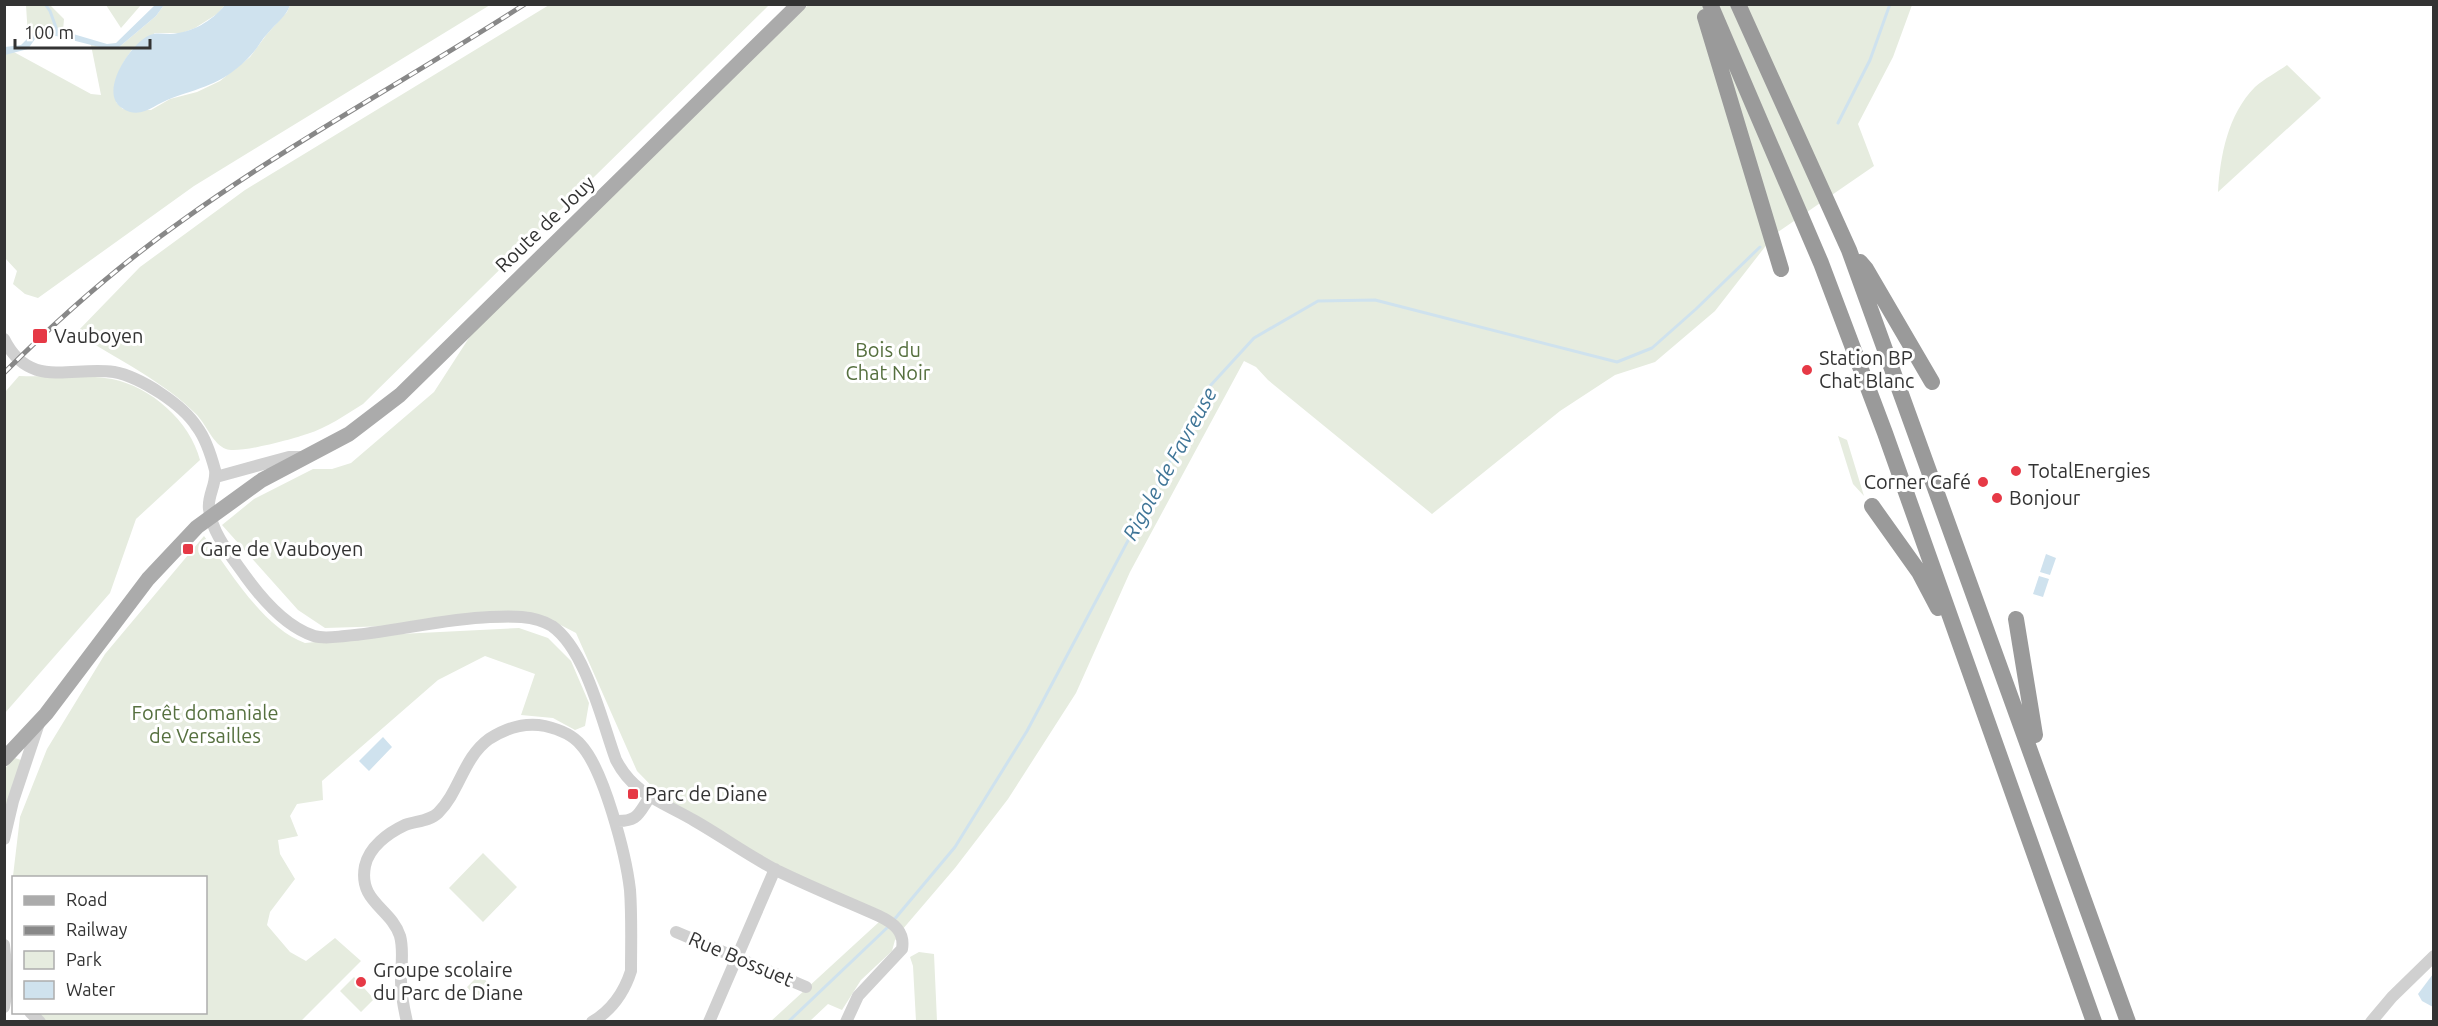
<svg xmlns="http://www.w3.org/2000/svg" width="2438" height="1026" viewBox="0 0 2438 1026" font-family="Ubuntu,sans-serif">
  <style>
    .green { fill: #e6ecdf }
    .water { fill: #cfe2ee }
    .lines { fill: none; stroke-linecap: round; stroke-linejoin: round }
    .stream { stroke: #cfe2ee; stroke-width: 3 }
    .minor { stroke: #d0d0d0; stroke-width: 12 }
    .major { stroke: #ababab; stroke-width: 15 }
    .highway { stroke: #9a9a9a; stroke-width: 16 }
    .rail-casing { stroke: #888; stroke-width: 5 }
    .rail { stroke: #fff; stroke-width: 3; stroke-dasharray: 9; stroke-linecap: butt }
    .poi-dot { fill: #e63946; stroke: #fff; stroke-width: 2 }
    .labels { text-anchor: middle; stroke-width: 6; stroke-linejoin: round; paint-order: stroke }
    .street-label { font-size: 20px; fill: #333; stroke: #fff }
    .poi-label { font-size: 20px; fill: #333; stroke: #fff; text-anchor: start }
    .park-label { font-size: 20px; fill: #56703f; stroke: #fff }
    .water-label { font-size: 21px; font-style: italic; fill: #3f7597; stroke: #fff }
  </style>
  <rect width="100%" height="100%" fill="#fff"/>
  <!-- green -->
  <path class="green" d="M26,5H50L64,19L63,31H40L28,37Z
    M106,5H141L121,28Z
    M164,5H225L217,14L195,28L182,33H155L133,48L123,63L116,102L123,109L151,110L170,99L197,92L220,81L250,57L267,34L287,12L290,5H490L194,186L38,298L25,294L13,284L17,271L5,258L4,55L12,51L91,94L101,95L91,45L112,49L118,48L156,16Z
    M549,5H769L363,404C345,415 327,428 307,434C293,439 238,454 226,449C213,444 207,426 197,415C165,382 115,358 76,333L140,267L245,190Z
    M808,5H1912L1893,57L1858,124L1874,166L1775,234L1715,311L1655,362L1615,375L1560,411L1432,514L1268,380L1256,367L1244,361L1130,572L1076,693L1008,799L955,868L902,930L792,878L674,809L637,771L576,633L553,621L325,628L298,610L222,525L254,499L313,469H332L351,463L434,392L476,327Z
    M2287,65L2321,98L2218,192C2220,156 2228,114 2255,87C2264,79 2277,72 2287,65Z
    M19,376C48,377 84,374 112,379C151,387 190,421 200,460L136,519L110,593L5,713V392Z
    M1838,436L1847,440L1864,496L1853,484Z
    M204,536C230,571 263,628 305,643L400,634L519,628L548,638L571,661L589,703L585,726L575,730L553,718L521,715L535,674L485,656L438,680L322,781L323,800L297,804L290,816L298,836L278,840L280,854L295,879L270,912L267,925L290,952L306,961L335,938L361,961L301,1021H45L35,1013L206,1012V878H14V885L13,876L20,817L47,749L105,654Z
    M15,758L21,760L5,814V768Z
    M483,853L517,887L483,922L449,888Z
    M879,922L885,923L898,938L895,940L892,951L861,980L842,1010L828,1004L810,1021L770,1022Z
    M919,952L934,954L937,1021H916L913,966L910,957Z
    M480,974L494,990L480,1002L467,987Z
    M354,977L374,999L361,1012L340,991Z"/>
  <!-- water -->
  <path class="water" d="M155,5H164L156,16L118,48L107,49L56,36L35,39L28,49L5,55V47L21,45L33,33L48,30L63,31L107,44L116,43Z
    M225,5H290C286,17 276,23 268,33C261,40 258,48 251,55C225,83 206,86 172,98C154,104 141,121 122,108C98,93 130,45 148,36C155,32 162,34 170,34C192,33 212,21 225,5Z
    M2046,554L2056,558L2050,575L2040,572Z
    M2039,576L2049,579L2043,597L2033,594Z
    M383,737L392,747L369,771L359,761Z
    M2433,974V1007L2422,1001L2418,994Z"/>
  <g class="lines">
    <!-- stream -->
    <path class="stream" d="M45,4L50,11L58,33
      M1838,123L1870,60L1890,4
      M893,921L955,847L1027,731L1210,386L1254,338L1318,301L1375,300L1617,362L1652,348L1696,309L1760,247
      M788,1022L889,926"/>
    <!-- minor -->
    <path class="minor" d="M4,339C29,390 71,366 114,372C141,377 183,405 197,427C206,439 211,455 215,470C217,484 207,496 209,509C212,534 232,557 246,577C262,599 286,627 314,636C324,639 334,637 345,636C394,632 441,619 490,617C510,616 534,615 552,626C586,650 602,722 616,760C634,795 663,802 695,821C723,837 749,856 778,871C811,887 845,901 879,916C894,923 905,932 902,949L858,996L846,1022
      M216,477L289,457H305
      M615,821C637,822 638,815 649,798
      M4,839L13,801L39,723
      M676,932L806,987
      M4,945L8,984L4,1007
      M30,1012L40,1022
      M407,1022C404,1009 401,994 401,981C401,966 404,950 400,936C391,908 358,902 365,866C369,847 388,833 405,825C416,821 430,821 438,813C460,791 463,758 489,739C506,728 526,722 545,726C558,729 572,734 581,745C604,770 626,855 630,890C632,917 631,944 631,971C624,993 612,1010 592,1022
      M709,1022L775,869
      M2371,1022L2392,997L2434,956"/>
    <!-- major -->
    <path class="major" d="M4,759L46,714L148,579L197,527L262,480L349,434L400,395L799,4"/>
    <!-- highway -->
    <path class="highway" d="M1710,4L1821,263L1885,433L2094,1022
      M1738,4L1849,250L2128,1022
      M1705,17L1781,269
      M1860,262L1866,269L1932,382
      M1872,506L1919,572L1938,608
      M2016,619L2035,735"/>
    <!-- rail casing -->
    <g class="rail-casing">
      <path id="rail" d="M4,373C60,317 119,265 183,220C293,141 412,77 525,4"/>
    </g>
    <!-- rail -->
    <use href="#rail" class="rail"/>
  </g>
  <!-- markers -->
  <g class="poi-dot">
    <rect x="32" y="328" width="16" height="16" rx="3"/>
    <circle cx="1807" cy="370" r="6"/>
    <circle cx="2016" cy="471" r="6"/>
    <circle cx="1983" cy="482" r="6"/>
    <circle cx="1997" cy="498" r="6"/>
    <rect x="182" y="543" width="12" height="12" rx="3"/>
    <rect x="627" y="788" width="12" height="12" rx="3"/>
    <circle cx="361" cy="982" r="6"/>
  </g>
  <g class="labels">
    <!-- street labels -->
    <g class="street-label">
      <text transform="translate(545 224) rotate(-44)" y="7">Route de Jouy</text>
      <text transform="translate(741 959) rotate(23)" y="7">Rue Bossuet</text>
    </g>
    <!-- poi labels -->
    <g class="poi-label">
      <text x="54" y="343">Vauboyen</text>
      <text x="1819" y="365">Station BP<tspan x="1819" dy="23">Chat Blanc</tspan></text>
      <text x="2028" y="478">TotalEnergies</text>
      <text x="1971" y="489" text-anchor="end">Corner Café</text>
      <text x="2009" y="505">Bonjour</text>
      <text x="200" y="556">Gare de Vauboyen</text>
      <text x="645" y="801">Parc de Diane</text>
      <text x="373" y="977">Groupe scolaire<tspan x="373" dy="23">du Parc de Diane</tspan></text>
    </g>
    <!-- park labels -->
    <g class="park-label">
      <text x="888" y="357">Bois du<tspan x="888" dy="23">Chat Noir</tspan></text>
      <text x="205" y="720">Forêt domaniale<tspan x="205" dy="23">de Versailles</tspan></text>
    </g>
    <!-- water labels -->
    <g class="water-label">
      <text transform="translate(1170 464) rotate(-61)" y="7">Rigole de Favreuse</text>
    </g>
  </g>
  <!-- border -->
  <rect width="2438" height="1026" fill="none" stroke="#333333" stroke-width="12"/>
  <!-- legend -->
  <rect x="12" y="876" width="195" height="138" fill="#ffffff" stroke="#adadad" stroke-width="1.5"/>
  <rect x="24" y="896" width="30" height="9" fill="#ababab" stroke="#adadad" stroke-width="1.5"/>
  <text x="66" y="906" font-size="18" fill="#333333">Road</text>
  <rect x="24" y="926" width="30" height="9" fill="#888888" stroke="#adadad" stroke-width="1.5"/>
  <text x="66" y="936" font-size="18" fill="#333333">Railway</text>
  <rect x="24" y="951" width="30" height="18" fill="#e6ecdf" stroke="#adadad" stroke-width="1.5"/>
  <text x="66" y="966" font-size="18" fill="#333333">Park</text>
  <rect x="24" y="981" width="30" height="18" fill="#cfe2ee" stroke="#adadad" stroke-width="1.5"/>
  <text x="66" y="996" font-size="18" fill="#333333">Water</text>
  <!-- scale -->
  <path d="M15 39v9h135v-9" fill="none" stroke="#333333" stroke-width="3"/>
  <text x="24" y="39" font-size="18" fill="#333333" stroke="#ffffff" stroke-width="4.5" paint-order="stroke">100 m</text>
</svg>
